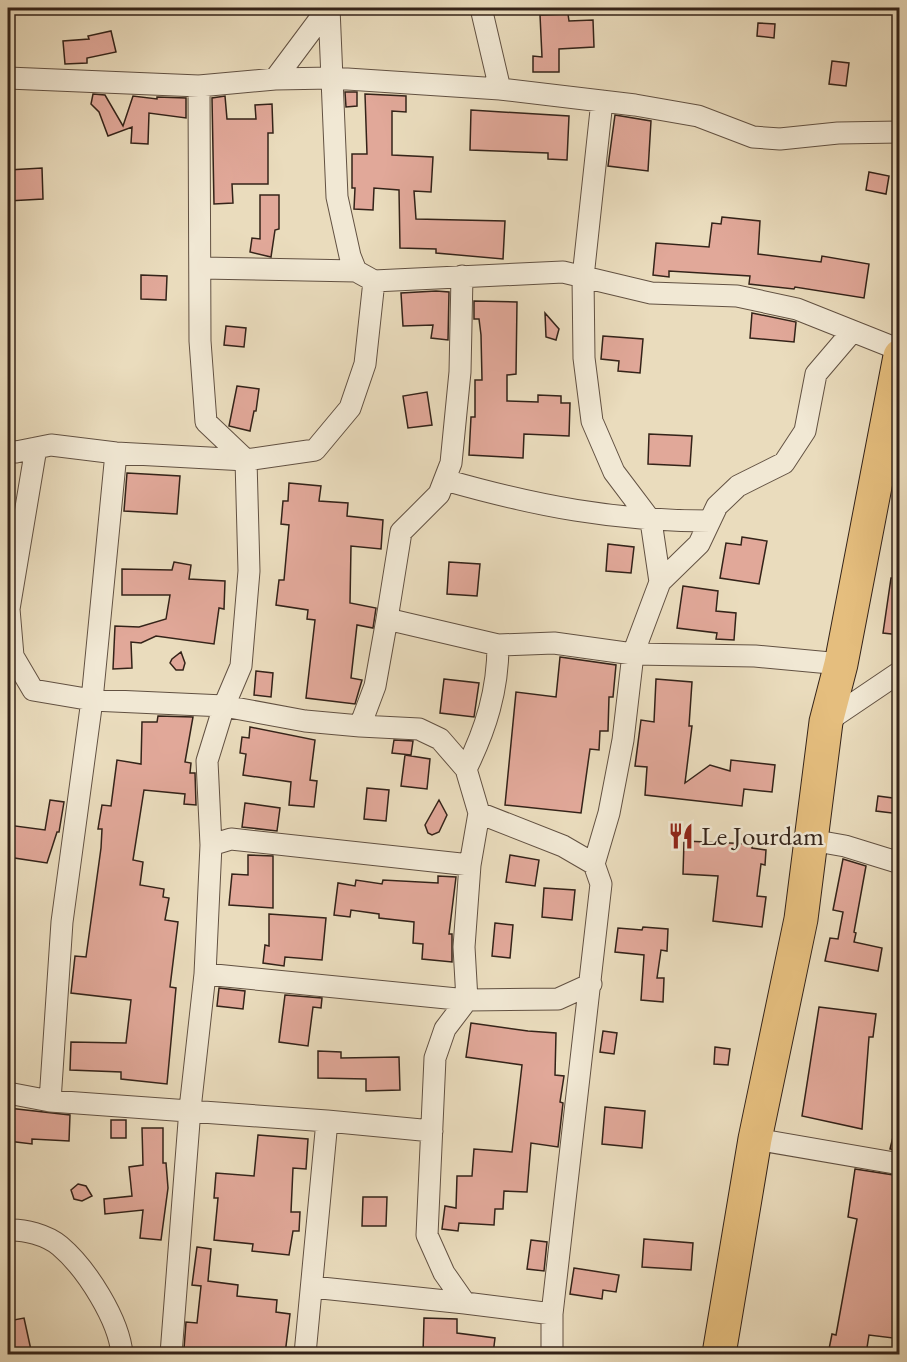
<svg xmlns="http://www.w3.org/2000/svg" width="907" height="1362" viewBox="0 0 907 1362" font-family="'EB Garamond',serif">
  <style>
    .building { fill: #e1a899; stroke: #342319; stroke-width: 1.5 }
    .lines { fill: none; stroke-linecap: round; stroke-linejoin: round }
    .street-casing { stroke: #625142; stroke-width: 23 }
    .primary-casing { stroke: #342319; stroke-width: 35 }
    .street { stroke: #f1e8d4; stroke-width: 21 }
    .primary { stroke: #e5be7e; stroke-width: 33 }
    .labels { text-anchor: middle; stroke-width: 5; stroke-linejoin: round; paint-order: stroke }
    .poi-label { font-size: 27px; fill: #342319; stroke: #f1e8d4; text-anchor: start }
  </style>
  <rect width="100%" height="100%" fill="#eadcbd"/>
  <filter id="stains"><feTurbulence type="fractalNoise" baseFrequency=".00333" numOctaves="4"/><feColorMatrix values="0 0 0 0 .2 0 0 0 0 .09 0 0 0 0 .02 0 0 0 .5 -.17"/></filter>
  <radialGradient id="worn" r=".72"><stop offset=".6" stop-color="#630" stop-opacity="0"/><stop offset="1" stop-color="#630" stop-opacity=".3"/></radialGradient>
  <!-- building -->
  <path class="building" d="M568,14L569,21L593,20L594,47L559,49V72H533V56L542,57L540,15Z
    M758,23L775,24L774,38L757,36Z
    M111,31L116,52L87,58V63L65,64L63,41L89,39L88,36Z
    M832,61L849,63L846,86L829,84Z
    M345,92H357V106L346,107Z
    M93,94L105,95L123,126L133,96L157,99V97L186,98V118L149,113L148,144L131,143L132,127L108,136L99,112L91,104Z
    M365,94L406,96V112L392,111V155L433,157L431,192L414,191L416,219L505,221L503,259L436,253V249L400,248L399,190L374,188L373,210L354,209L355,188H352V154H367Z
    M225,96L227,119H256L255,105L272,104L273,133H268V184H232L233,203L214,204L212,98Z
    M471,110L569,116L567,160L548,159V153L470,150Z
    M615,115L651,121L648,171L608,166Z
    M42,168L43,199L8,201V170Z
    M869,172L889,176L886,194L866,190Z
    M260,195H279V229L275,230L271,257L250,252L252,238L260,239Z
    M722,217L760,221L758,254L821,262L822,256L869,264L864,298L795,287L794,289L749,284L750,276L669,271V277L653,275L656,243L709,247L712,223L721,224Z
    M141,275L167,276L166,300L141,299Z
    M436,291L449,292L448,340L431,338L433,325L403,326L401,293Z
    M474,301L517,302L516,374L507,375V401L538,402V395L561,396V403H570L569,436L524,434L523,458L469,455L471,417H475V380H482L481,335L479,319H474Z
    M545,313L559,329L556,340L546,337Z
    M752,313L796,322L794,342L750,338Z
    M226,326L246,328L244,347L224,345Z
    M603,336L643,339L640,373L618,371L619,361L601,359Z
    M237,386L259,389L256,411H254L250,431L229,426Z
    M427,392L432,425L408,428L403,396Z
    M649,434L692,436L690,466L648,464Z
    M127,473L180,476L177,514L124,511Z
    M289,483L321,486L319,501L348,503L347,516L383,520L381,549L351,546L350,603L376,608L373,628L357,625L351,678L362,680L355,704L306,698L315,620L307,619L308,610L276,605L279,580H284L289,525L281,524L283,501H288Z
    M742,537L767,541L759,584L720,578L726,543L741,545Z
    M608,544L634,547L631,573L606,571Z
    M174,562L191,565L189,579L225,581L224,609L219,608L214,644L156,636L141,643L131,642L132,668L113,669L115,626L139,627L166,619L170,595H122V569L172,570Z
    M449,562L480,564L477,596L447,594Z
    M891,578L900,579V635L883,633Z
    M683,586L718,591L716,611L736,613L734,640L716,639L717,633L677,628Z
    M181,652L185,663L183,670H176L170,663L172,659Z
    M560,657L616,665L613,697H609L608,731H600L599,750L590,749L581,813L505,805L516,692L556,697Z
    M256,671L273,673L271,697L254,695Z
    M444,679L479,683L474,717L440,713Z
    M656,679L692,682L689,726H692L685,783L710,765L730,771L731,760L775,765L772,792L744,789L742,806L645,795L647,767L635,766L641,720L654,722Z
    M158,716L193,717L185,762L191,763L190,773H195L196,805L184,804L185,794L144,790L133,860L143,862L140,885L164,889L163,897L169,898L165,920L178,922L170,987L176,988L167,1084L121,1079V1072L70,1070L71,1042L126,1043L131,1000L71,993L75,956L86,957L101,848L102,829H98L102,805L111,806L117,760L141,764L142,722H157Z
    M250,727L315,740L310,780L317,781L314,807L289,805L291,782L243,775L246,754L240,753L242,737L249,738Z
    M394,740L413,741L411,755L392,753Z
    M405,755L430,759L427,789L401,786Z
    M367,788L389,790L386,821L364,819Z
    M878,796L900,799V814L876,811Z
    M50,800L64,802L59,832H57L47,863L8,857L11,839H8V825L45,830Z
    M439,800L447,815L439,832L432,835L428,833L425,825Z
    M245,803L280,808L277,831L242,827Z
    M684,841L752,844V848L766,850L765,865L761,864L757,896L766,897L762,927L713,921L718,876L683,874Z
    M248,855L273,856V908L229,905L232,874L248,875Z
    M510,855L539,860L535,886L506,882Z
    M843,859L866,866L854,932L856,933L854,942L882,948L878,971L825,961L830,938L838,939L843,912L833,910Z
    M438,876L456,877L449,934H452V962L422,959L423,944L413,943L414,922L379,918V914L351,910L350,917L334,915L338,883L355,886L356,880L382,884L383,880L438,883Z
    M544,888L575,890L572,920L542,917Z
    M269,914L326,918L322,960L285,957L284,966L263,963L265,945L269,946Z
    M495,923L513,925L510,958L492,956Z
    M643,927L668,929L667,951L661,950L657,978H664L663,1002L641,1000L644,955L615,952L618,928L642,930Z
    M219,988L245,991L243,1009L217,1006Z
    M285,995L322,998L321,1008L313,1007L308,1046L279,1042Z
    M819,1007L876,1014L873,1037H869L862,1129L802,1116Z
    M471,1023L528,1031L556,1033L555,1075L564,1076L560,1102L563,1103L558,1147L531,1143L527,1192L504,1191L503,1209H495L494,1225L459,1223L458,1231L442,1229L445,1206L456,1208L457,1176H472L474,1149L512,1152L522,1065L466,1057Z
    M603,1031L617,1033L614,1054L600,1052Z
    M715,1047L730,1049L728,1065L714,1064Z
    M318,1051L341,1052V1058L399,1057L400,1090L366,1091V1079L318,1078Z
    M605,1107L645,1111L642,1148L602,1144Z
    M8,1108L70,1115L69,1141L32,1139V1144L8,1141Z
    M111,1120H126V1138H111Z
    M142,1128H163V1163H166L168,1188L161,1240L140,1238L143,1210L105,1214L104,1199L132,1196L129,1167L143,1165Z
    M258,1135L308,1139L306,1169L293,1168L291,1212H300L299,1231H293L289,1255L252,1251L253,1244L214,1240L218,1198H214L216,1173L254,1176Z
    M893,1137H900V1151L890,1149Z
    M855,1169L900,1176V1297L893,1338L869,1335L866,1354H828L832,1334L836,1335L857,1219L848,1217Z
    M78,1184L86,1186L92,1196L82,1201L74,1199L71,1190Z
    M363,1197H387L386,1226H362Z
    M644,1239L693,1243L691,1270L642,1267Z
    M531,1240L547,1242L544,1271L527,1269Z
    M197,1247L211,1249L208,1281L238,1285L237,1296L277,1300L276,1312L290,1314L285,1354H223L184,1349L186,1322L197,1323L201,1286L192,1285Z
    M574,1268L619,1275L616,1292L603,1290L602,1299L570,1294Z
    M24,1318L31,1350L8,1354V1321Z
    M424,1318L457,1319V1333L495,1338L493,1354H423Z"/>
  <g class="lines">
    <!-- street casing -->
    <g class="street-casing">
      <path id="street" d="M329,8L337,197L350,256L356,271L374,281L563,272L651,293L737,296L797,309L900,350
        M481,8L500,89
        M8,78L199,86L275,79L332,78L500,89L635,105L698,116L753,137L780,139L838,133L900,132
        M275,79L328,8
        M602,101L583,277L584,358L592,421L614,472L651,521L660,582
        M202,268L356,271
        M462,276L460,372L451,463L439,494L401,532L387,619L498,645L554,643L633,654L755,656L841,664
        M36,448L9,609L13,656L33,690L92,700L224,706L305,721L360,726L375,686L387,619
        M8,451L16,452L51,445L116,453L246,460L315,450L350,408L365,364L374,281
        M445,480C536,506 615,521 710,521
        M826,722L900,672
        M360,726L419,729L440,739L466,769
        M479,813L563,846L594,864
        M811,840L845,846L900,863
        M211,845L231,839L470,865L464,947L467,1000L445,1029L435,1058L427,1235L444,1273L465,1303L552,1314V1354
        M470,865L479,813L466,769C486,729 498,690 498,645
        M205,974L467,1000L558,999L591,984
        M8,1093L50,1101L327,1121L305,1354
        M50,1101L62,922L92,700L116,453
        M327,1121L432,1131
        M755,1139L900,1164
        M8,1230C24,1229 47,1235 60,1246C87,1269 119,1320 122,1354
        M312,1287L465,1303
        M552,1314L601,884L594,864L609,813L623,740L633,654L660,582L699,544L717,506L738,486L784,463L805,431L816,374L851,333
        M171,1354L190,1109L205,974L211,845L207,761L224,706L241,666L249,571L246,460L206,422L200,341L199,86"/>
    </g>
    <!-- primary casing -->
    <g class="primary-casing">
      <path id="primary" d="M719,1354L755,1139L801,919L826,722L841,664L900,356"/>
    </g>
    <!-- street -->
    <use href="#street" class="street"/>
    <!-- primary -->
    <use href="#primary" class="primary"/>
  </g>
  <!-- icons -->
  <defs>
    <g id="restaurant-bare" transform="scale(2.07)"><path d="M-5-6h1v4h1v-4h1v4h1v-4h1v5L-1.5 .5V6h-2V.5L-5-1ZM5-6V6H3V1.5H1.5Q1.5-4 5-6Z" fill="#8f2418" stroke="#f1e8d4" stroke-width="2.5" paint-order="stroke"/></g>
  </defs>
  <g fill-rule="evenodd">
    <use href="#restaurant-bare" x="681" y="836"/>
  </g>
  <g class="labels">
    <!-- poi labels -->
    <g class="poi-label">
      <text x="701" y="845">Le Jourdam</text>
    </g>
  </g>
  <!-- margin -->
  <rect width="907" height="1362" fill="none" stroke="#eadcbd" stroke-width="30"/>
  <rect x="9" y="9" width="889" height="1344" fill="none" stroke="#342319" stroke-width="3"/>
  <rect x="15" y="15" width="877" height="1332" fill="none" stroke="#342319" stroke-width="1.5"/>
  <rect width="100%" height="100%" filter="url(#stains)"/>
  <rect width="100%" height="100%" fill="url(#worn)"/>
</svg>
